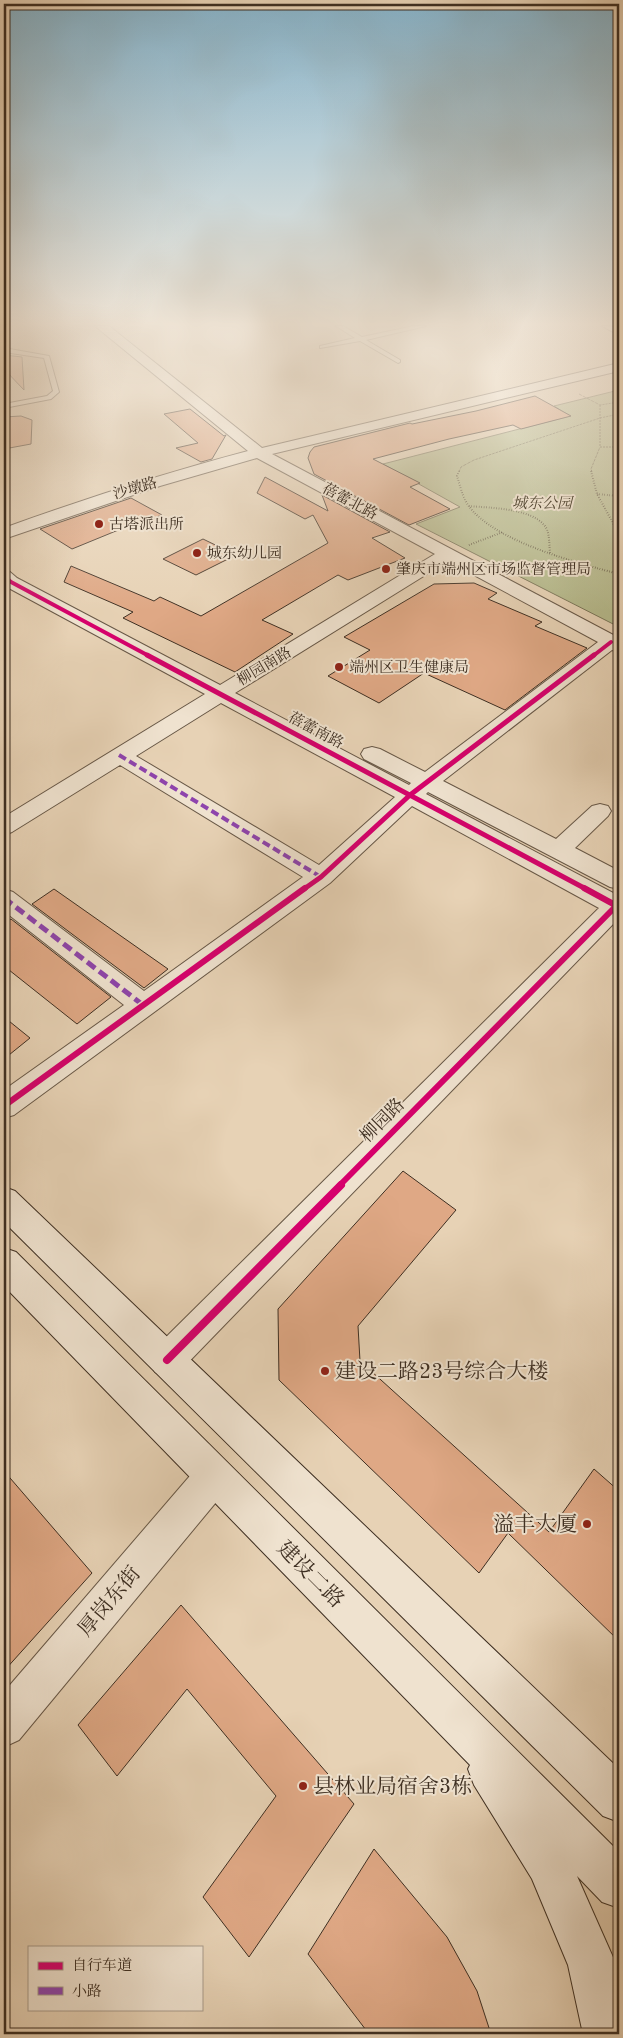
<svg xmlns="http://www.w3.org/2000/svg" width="623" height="2038" viewBox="0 0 623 2038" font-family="'Old Standard TT','Noto Serif SC',serif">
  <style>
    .green { fill: #b6bb8d; stroke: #7a7558 }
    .building { fill: #dfa885; stroke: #3e2f22 }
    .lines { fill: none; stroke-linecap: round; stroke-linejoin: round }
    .lane-casing { stroke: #685847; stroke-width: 2 }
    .street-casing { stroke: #685847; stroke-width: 2 }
    .secondary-casing { stroke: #3e2f22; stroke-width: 2 }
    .path-far1 { stroke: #3e2f22; stroke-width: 1; stroke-dasharray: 0.5 1; stroke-linecap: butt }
    .path { stroke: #3e2f22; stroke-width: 2; stroke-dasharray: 0.5 2; stroke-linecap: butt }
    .lane { fill: #efe2cf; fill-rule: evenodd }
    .street { fill: #efe2cf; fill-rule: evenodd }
    .secondary { fill: #efe2cf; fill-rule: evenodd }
    .quiet-far1 { stroke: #8e44ad; stroke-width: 4; stroke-dasharray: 8 4; stroke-linecap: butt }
    .quiet { stroke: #8e44ad; stroke-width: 5; stroke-dasharray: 10 5; stroke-linecap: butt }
    .cycleway-far3-casing { stroke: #efe2cf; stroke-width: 5.5 }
    .cycleway-far2-casing { stroke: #efe2cf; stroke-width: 8 }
    .cycleway-far1-casing { stroke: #efe2cf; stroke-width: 9 }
    .cycleway-casing { stroke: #efe2cf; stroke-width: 11 }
    .cycleway-far3 { stroke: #d6006c; stroke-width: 4 }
    .cycleway-far2 { stroke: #d6006c; stroke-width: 5 }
    .cycleway-far1 { stroke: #d6006c; stroke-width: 6 }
    .cycleway { stroke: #d6006c; stroke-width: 8 }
    .poi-dot { fill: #8f2418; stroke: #efe2cf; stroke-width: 2 }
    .labels { text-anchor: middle; stroke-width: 4; stroke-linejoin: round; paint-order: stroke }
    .far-street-label { font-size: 15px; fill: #3e2f22; stroke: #efe2cf }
    .far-park-label { font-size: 15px; font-style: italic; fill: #564b37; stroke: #efe2cf }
    .far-poi-label { font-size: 15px; fill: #3e2f22; stroke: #efe2cf; text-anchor: start }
    .street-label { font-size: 18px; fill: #3e2f22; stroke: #efe2cf }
    .near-poi-label { font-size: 21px; fill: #3e2f22; stroke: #efe2cf; text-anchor: start }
    .near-street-label { font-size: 21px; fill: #3e2f22; stroke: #efe2cf }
  </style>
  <rect width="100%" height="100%" fill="#e7d2b5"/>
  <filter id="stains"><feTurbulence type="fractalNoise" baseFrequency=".004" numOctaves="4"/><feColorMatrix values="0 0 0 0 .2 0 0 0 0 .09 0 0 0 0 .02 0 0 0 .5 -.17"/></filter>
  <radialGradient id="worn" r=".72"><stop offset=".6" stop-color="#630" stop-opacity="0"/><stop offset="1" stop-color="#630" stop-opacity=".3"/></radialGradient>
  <!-- green -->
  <path class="green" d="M619,390V627L416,524L460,507L383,464L570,416L554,406Z"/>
  <!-- building -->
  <path class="building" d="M4,355L22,357L24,390L4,369Z
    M535,396L571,416L521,429L513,425L449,439L373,459L420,483L410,487L450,509L409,525L314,474L308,458L310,452L314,447L410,423L412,424L476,411Z
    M190,409L224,436L226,435L212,459L201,462L176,448L198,443L164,414Z
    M21,416L32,420L31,444L4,449V417Z
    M265,477L328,511L322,495L390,532L372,538L405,558L348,580L338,575L262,620L293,634L235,672L123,618L133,612L64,582L71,566L154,601L160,597L201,616L328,543L313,515L305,519L257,493Z
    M131,498L162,515L135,525L133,524L72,549L40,529Z
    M203,539L236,555L196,575L163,559Z
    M474,583L497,593L488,599L542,622L535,626L587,648L505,710L424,673L379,703L328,676L370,650L344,637L434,584Z
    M54,889L168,969L144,988L32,904Z
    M11,919L111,997L77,1024L4,966V924Z
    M4,1017L30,1038L4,1059Z
    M403,1171L456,1210L358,1326L360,1361L549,1532L594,1469L619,1491V1641L508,1533L479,1573L279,1380L278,1309Z
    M4,1471L92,1573L4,1671Z
    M181,1605L354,1804L249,1957L203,1897L276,1796L187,1689L117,1776L78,1725Z
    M374,1849L447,1937L477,1991L491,2034H369L308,1954Z"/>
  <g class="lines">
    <!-- lane casing -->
    <g class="lane-casing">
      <path id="lane" d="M336,326H343L362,337L414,326H426L366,340L400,360V362L398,363L360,341L320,348V346L355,338Z
        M4,348L49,356L59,392L51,399L4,408V404L47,396L53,391L44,358L4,352Z"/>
    </g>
    <!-- street casing -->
    <g class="street-casing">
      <path id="street" d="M95,326H109L262,448L619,363V371L272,454L619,638V652L612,650L443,781L556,839L592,806L600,804L608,806L611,811L608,816L575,848L619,871V889L610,887L428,792L426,794L617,895L619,894V918L179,1372L167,1378L155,1372L149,1360L155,1348L599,908L412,806L330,883L14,1115L4,1118V1090L124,1005L4,911V889L13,892L144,991L303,877L120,765L12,832L4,835V817L205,694L5,586L4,571L10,572L17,578L220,685L435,554L257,458L160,486L4,539V528C84,499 165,473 248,451ZM448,561L598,642L425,772L380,749L372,747L364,749L361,754L364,759L411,783L409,785L235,693ZM221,703L395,797L319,865L136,756Z
        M214,1457L227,1463L233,1476L227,1489L19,1740L4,1747V1692L201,1463Z"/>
    </g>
    <!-- secondary casing -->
    <g class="secondary-casing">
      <path id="secondary" d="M602,326L619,327V335Z
        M4,1187L15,1191L619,1769V1822L603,1816L4,1222Z
        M4,1248L16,1252L619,1852V1908L602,1902L577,1876L616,1964L619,1976V2034H583L568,1965L532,1879L474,1785L468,1769L470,1765L4,1286Z"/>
    </g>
    <!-- path-far1 -->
    <path class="path-far1" d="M579,394L600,405L619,402
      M600,405V447H619
      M459,472L461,467L474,460L600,418L619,414
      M592,472L591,469L600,447"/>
    <!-- path -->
    <path class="path" d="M459,471L457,476C460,485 462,496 468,505C493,541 577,563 619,574
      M591,471L597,494L619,534
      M597,494L619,496
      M469,506C490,508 531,508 545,526C550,533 549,544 550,553
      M469,545L503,532"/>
    <!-- lane -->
    <use href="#lane" class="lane"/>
    <!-- street -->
    <use href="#street" class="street"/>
    <!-- secondary -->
    <use href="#secondary" class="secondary"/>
    <!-- quiet-far1 -->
    <path class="quiet-far1" d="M119,755L321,877"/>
    <!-- quiet -->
    <path class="quiet" d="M4,898L143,1005"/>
    <!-- cycleway-far3 casing -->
    <g class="cycleway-far3-casing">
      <path id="cycleway-far3" d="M4,576L11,582L149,656
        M593,656L611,642"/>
    </g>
    <!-- cycleway-far2 casing -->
    <g class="cycleway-far2-casing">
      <path id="cycleway-far2" d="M147,655L586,889
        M304,889L321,877L410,795L594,655"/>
    </g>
    <!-- cycleway-far1 casing -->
    <g class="cycleway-far1-casing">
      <path id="cycleway-far1" d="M584,888L617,906
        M4,1106L305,888
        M339,1186L619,903"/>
    </g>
    <!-- cycleway casing -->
    <g class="cycleway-casing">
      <path id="cycleway" d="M167,1360L341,1185"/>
    </g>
    <!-- cycleway-far3 -->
    <use href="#cycleway-far3" class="cycleway-far3"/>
    <!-- cycleway-far2 -->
    <use href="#cycleway-far2" class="cycleway-far2"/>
    <!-- cycleway-far1 -->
    <use href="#cycleway-far1" class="cycleway-far1"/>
    <!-- cycleway -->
    <use href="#cycleway" class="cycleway"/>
  </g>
  <!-- sky -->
  <linearGradient id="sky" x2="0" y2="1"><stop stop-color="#87b6cf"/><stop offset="0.53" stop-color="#f4ebde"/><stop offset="1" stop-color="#f4ebde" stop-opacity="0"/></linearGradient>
  <rect width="623" height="611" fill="url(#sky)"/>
  <!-- markers -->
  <g class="poi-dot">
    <circle cx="99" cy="524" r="5"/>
    <circle cx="197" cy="553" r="5"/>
    <circle cx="386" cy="569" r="5"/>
    <circle cx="339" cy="667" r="5"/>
    <circle cx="325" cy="1371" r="5"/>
    <circle cx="587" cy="1524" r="5"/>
    <circle cx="303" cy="1786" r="5"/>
  </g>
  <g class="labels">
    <!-- far-street labels -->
    <g class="far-street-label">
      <text transform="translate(135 488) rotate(-16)" y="5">沙墩路</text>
      <text transform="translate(350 501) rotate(28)" y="5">蓓蕾北路</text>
      <text transform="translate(264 666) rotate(-31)" y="5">柳园南路</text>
      <text transform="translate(316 730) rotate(28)" y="5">蓓蕾南路</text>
    </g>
    <!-- far-park labels -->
    <g class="far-park-label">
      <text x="542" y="508">城东公园</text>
    </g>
    <!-- far-poi labels -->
    <g class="far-poi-label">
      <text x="109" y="529">古塔派出所</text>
      <text x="207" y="558">城东幼儿园</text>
      <text x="396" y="574">肇庆市端州区市场监督管理局</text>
      <text x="349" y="672">端州区卫生健康局</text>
    </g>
    <!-- street labels -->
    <g class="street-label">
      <text transform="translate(382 1120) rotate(-45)" y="6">柳园路</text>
    </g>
    <!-- near-poi labels -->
    <g class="near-poi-label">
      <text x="335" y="1378">建设二路23号综合大楼</text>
      <text x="577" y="1531" text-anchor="end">溢丰大厦</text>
      <text x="313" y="1793">县林业局宿舍3栋</text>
    </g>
    <!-- near-street labels -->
    <g class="near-street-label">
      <text transform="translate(311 1574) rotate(45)" y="7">建设二路</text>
      <text transform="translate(109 1601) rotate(-50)" y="7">厚岗东街</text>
    </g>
  </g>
  <!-- margin -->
  <rect width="623" height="2038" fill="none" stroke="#e7d2b5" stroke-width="20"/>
  <rect x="5" y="5" width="613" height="2028" fill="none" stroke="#3e2f22" stroke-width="2.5"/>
  <rect x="10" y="10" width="603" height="2018" fill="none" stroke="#3e2f22"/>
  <!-- legend -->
  <rect x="28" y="1946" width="175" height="65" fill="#efe2cf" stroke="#a89a8a"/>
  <rect x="38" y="1962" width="25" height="8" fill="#d6006c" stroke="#a89a8a"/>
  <text x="72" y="1970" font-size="15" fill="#3e2f22">自行车道</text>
  <rect x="38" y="1987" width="25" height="8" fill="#8e44ad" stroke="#a89a8a"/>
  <text x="72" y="1996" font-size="15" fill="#3e2f22">小路</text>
  <rect width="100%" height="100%" filter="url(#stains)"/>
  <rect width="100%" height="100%" fill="url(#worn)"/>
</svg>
